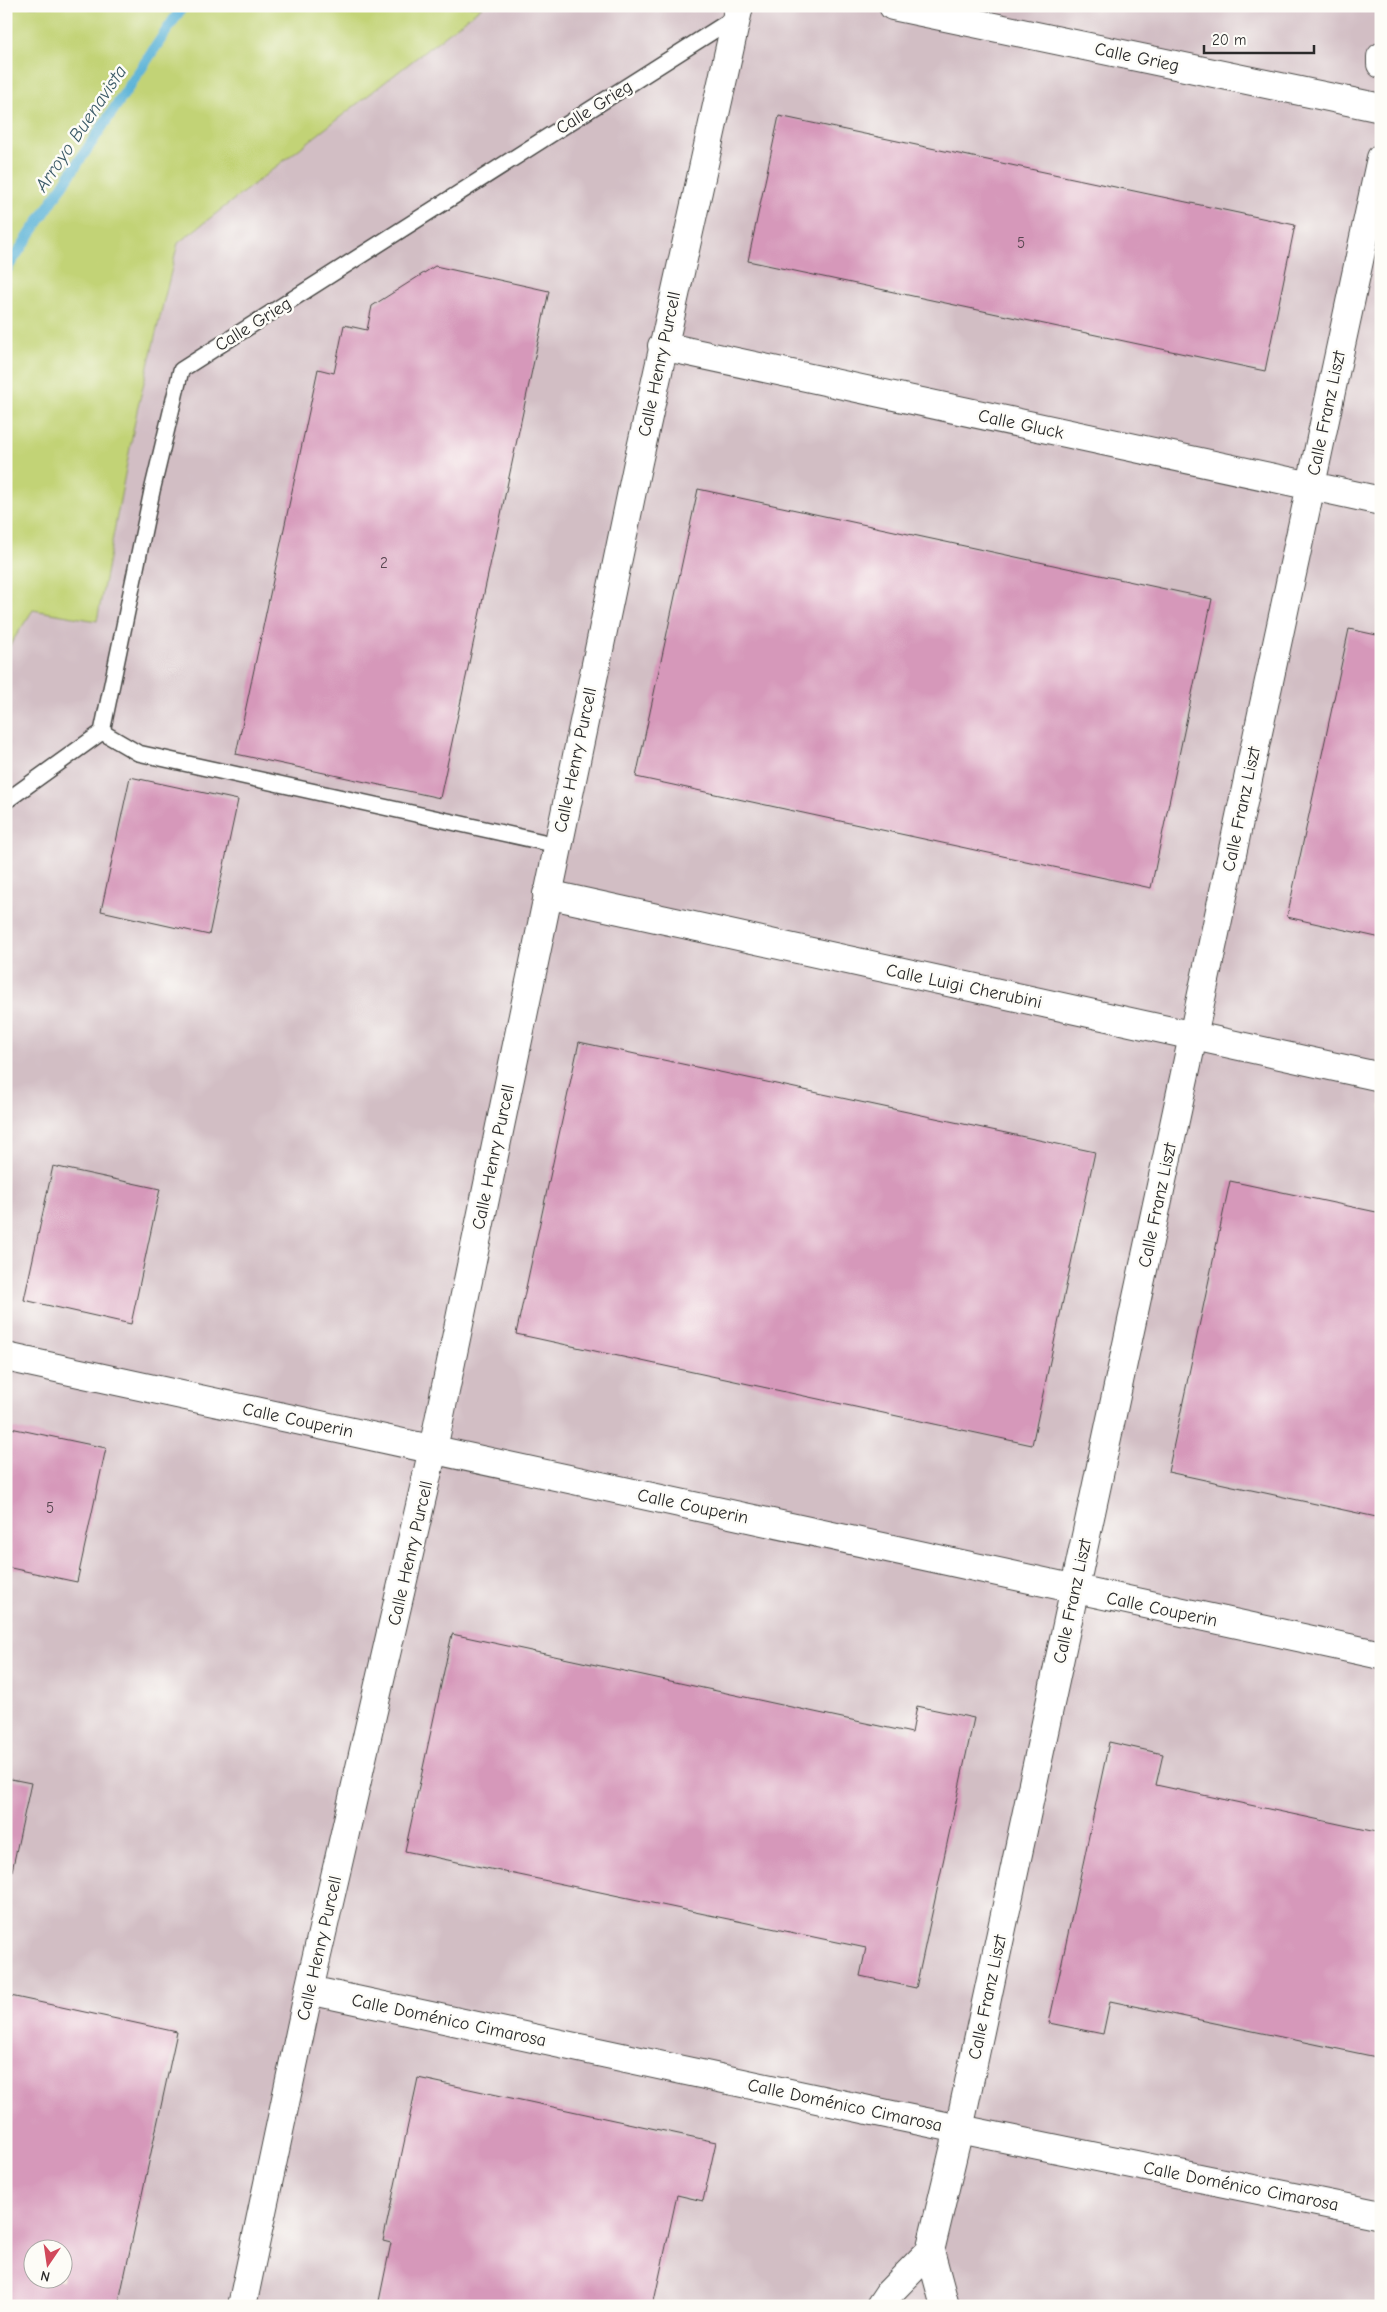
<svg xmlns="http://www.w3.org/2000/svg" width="1387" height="2312" viewBox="0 0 1387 2312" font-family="'Comic Neue',sans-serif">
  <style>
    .industrial { fill: #d2bec4; fill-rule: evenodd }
    .green { fill: #c2d376; stroke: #767f50 }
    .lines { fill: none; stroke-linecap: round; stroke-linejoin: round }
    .stream { stroke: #5ab2d7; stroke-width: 11 }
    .building { fill: #d698ba; fill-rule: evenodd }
    .service-casing { stroke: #494845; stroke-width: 18 }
    .minor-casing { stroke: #494845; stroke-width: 30 }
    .service { stroke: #fff; stroke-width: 15 }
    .minor { stroke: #fff; stroke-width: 28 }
    .labels { text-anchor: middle; stroke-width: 5; stroke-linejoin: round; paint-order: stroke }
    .number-label { font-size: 15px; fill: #56464f }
    .street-label { font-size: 18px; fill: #2b2b2b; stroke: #fdfcf7 }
    .water-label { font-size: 19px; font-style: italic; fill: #3b5a67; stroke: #fdfcf7 }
  </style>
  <rect width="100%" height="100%" fill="#fdfcf7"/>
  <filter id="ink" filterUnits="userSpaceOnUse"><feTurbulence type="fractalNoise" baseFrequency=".02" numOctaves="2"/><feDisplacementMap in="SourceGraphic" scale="10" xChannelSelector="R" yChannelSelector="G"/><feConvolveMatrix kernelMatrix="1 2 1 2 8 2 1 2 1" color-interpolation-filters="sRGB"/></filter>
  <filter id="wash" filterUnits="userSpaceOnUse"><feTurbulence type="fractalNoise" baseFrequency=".0096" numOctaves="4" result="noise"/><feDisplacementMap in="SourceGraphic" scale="20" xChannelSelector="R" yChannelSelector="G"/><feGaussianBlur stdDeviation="1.12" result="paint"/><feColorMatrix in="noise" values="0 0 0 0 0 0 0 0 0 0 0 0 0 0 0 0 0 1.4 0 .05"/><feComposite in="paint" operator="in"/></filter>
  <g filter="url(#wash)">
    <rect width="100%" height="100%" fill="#f6ebd8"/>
    <!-- industrial -->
    <path class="industrial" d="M483,6H1381V2306H6V651L33,610L97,620L137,411L178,243ZM32,2250H62V2280H32Z"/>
    <!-- green -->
    <path class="green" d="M6,6H483L178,243L137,411L97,621L33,610L6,651Z"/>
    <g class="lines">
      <!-- stream -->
      <path class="stream" d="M6,270L183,6"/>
    </g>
    <g id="blocks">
      <!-- building -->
      <path class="building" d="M779,116L1295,225L1265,371L748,261Z
        M435,266L549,291L440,798L236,754L318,369L334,373L344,325L367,330L372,306Z
        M698,489L1212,599L1151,888L636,777Z
        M1349,629L1381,636V938L1287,917Z
        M130,777L238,800L209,935L101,911Z
        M579,1042L1095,1152L1032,1445L516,1334Z
        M53,1166L160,1189L131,1324L24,1300Z
        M1230,1181L1381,1213V1518L1168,1472Z
        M6,1427L106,1448L77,1582L6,1567Z
        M452,1634L912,1733L917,1706L974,1718L916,1988L860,1976L866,1948L405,1851Z
        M1109,1742L1163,1754L1156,1785L1381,1833V2058L1110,2001L1103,2034L1049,2023Z
        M6,1778L31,1783L7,1894H6Z
        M6,1995L177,2032L118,2306H6ZM32,2250H62V2280H32Z
        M418,2078L716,2142L703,2201L677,2195L653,2306H378L391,2243L383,2241Z"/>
    </g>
  </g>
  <g filter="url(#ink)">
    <use href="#blocks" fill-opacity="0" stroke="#494845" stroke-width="1"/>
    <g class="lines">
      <!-- service casing -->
      <g class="service-casing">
        <path id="service" d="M102,732L138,753L557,845
          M6,801L102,732L152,491L181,370L737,16"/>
      </g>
      <!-- minor casing -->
      <g class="minor-casing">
        <path id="minor" d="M893,6L1381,108
          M1381,57V64
          M662,346L1381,501
          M547,894L1381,1077
          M6,1357L1381,1655
          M309,1990L901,2117L1381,2215
          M242,2306L309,1990L433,1449L638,462L739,6
          M880,2306L888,2294L930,2251
          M945,2306L930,2251L959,2129L1381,158"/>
      </g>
      <!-- service -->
      <use href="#service" class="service"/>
      <!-- minor -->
      <use href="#minor" class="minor"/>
    </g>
  </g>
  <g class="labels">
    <!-- number labels -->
    <g class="number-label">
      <text x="1021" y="248">5</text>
      <text x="384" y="568">2</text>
      <text x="50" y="1513">5</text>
    </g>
    <!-- street labels -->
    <g class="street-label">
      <text transform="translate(1137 57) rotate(12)" y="6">Calle Grieg</text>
      <text transform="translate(594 107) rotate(-32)" y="6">Calle Grieg</text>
      <text transform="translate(253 324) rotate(-32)" y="6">Calle Grieg</text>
      <text transform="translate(659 364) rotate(-78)" y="6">Calle Henry Purcell</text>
      <text transform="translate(1326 413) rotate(-78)" y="6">Calle Franz Liszt</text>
      <text transform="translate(1021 424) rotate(12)" y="6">Calle Gluck</text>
      <text transform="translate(575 760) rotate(-78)" y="6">Calle Henry Purcell</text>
      <text transform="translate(1241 809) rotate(-78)" y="6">Calle Franz Liszt</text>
      <text transform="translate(964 986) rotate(12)" y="6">Calle Luigi Cherubini</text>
      <text transform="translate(493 1157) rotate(-78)" y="6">Calle Henry Purcell</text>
      <text transform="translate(1157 1205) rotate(-78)" y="6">Calle Franz Liszt</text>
      <text transform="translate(298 1420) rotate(12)" y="6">Calle Couperin</text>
      <text transform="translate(693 1506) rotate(12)" y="6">Calle Couperin</text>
      <text transform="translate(410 1553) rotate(-77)" y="6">Calle Henry Purcell</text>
      <text transform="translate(1072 1601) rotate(-78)" y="6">Calle Franz Liszt</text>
      <text transform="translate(1162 1609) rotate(12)" y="6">Calle Couperin</text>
      <text transform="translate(319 1948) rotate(-77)" y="6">Calle Henry Purcell</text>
      <text transform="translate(987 1997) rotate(-78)" y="6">Calle Franz Liszt</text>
      <text transform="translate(449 2020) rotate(12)" y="6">Calle Doménico Cimarosa</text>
      <text transform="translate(845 2105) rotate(12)" y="6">Calle Doménico Cimarosa</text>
      <text transform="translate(1241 2186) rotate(11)" y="6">Calle Doménico Cimarosa</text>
    </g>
    <!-- water labels -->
    <g class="water-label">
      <text transform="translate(80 128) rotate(-56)" y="7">Arroyo Buenavista</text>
    </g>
  </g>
  <!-- margin -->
  <rect width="1387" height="2312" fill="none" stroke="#fdfcf7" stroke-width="25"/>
  <!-- north arrow -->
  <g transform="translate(48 2264) rotate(193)"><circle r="24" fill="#fdfcf7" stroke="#a9a8a5"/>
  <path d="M0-4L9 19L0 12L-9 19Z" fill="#d1495b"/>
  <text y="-8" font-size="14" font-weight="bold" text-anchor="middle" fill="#2b2b2b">N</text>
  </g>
  <!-- scale -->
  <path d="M1204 45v8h110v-8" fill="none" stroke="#2b2b2b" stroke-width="2.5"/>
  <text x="1212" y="45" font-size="15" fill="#2b2b2b" stroke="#fdfcf7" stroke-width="4" paint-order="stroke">20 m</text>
</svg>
